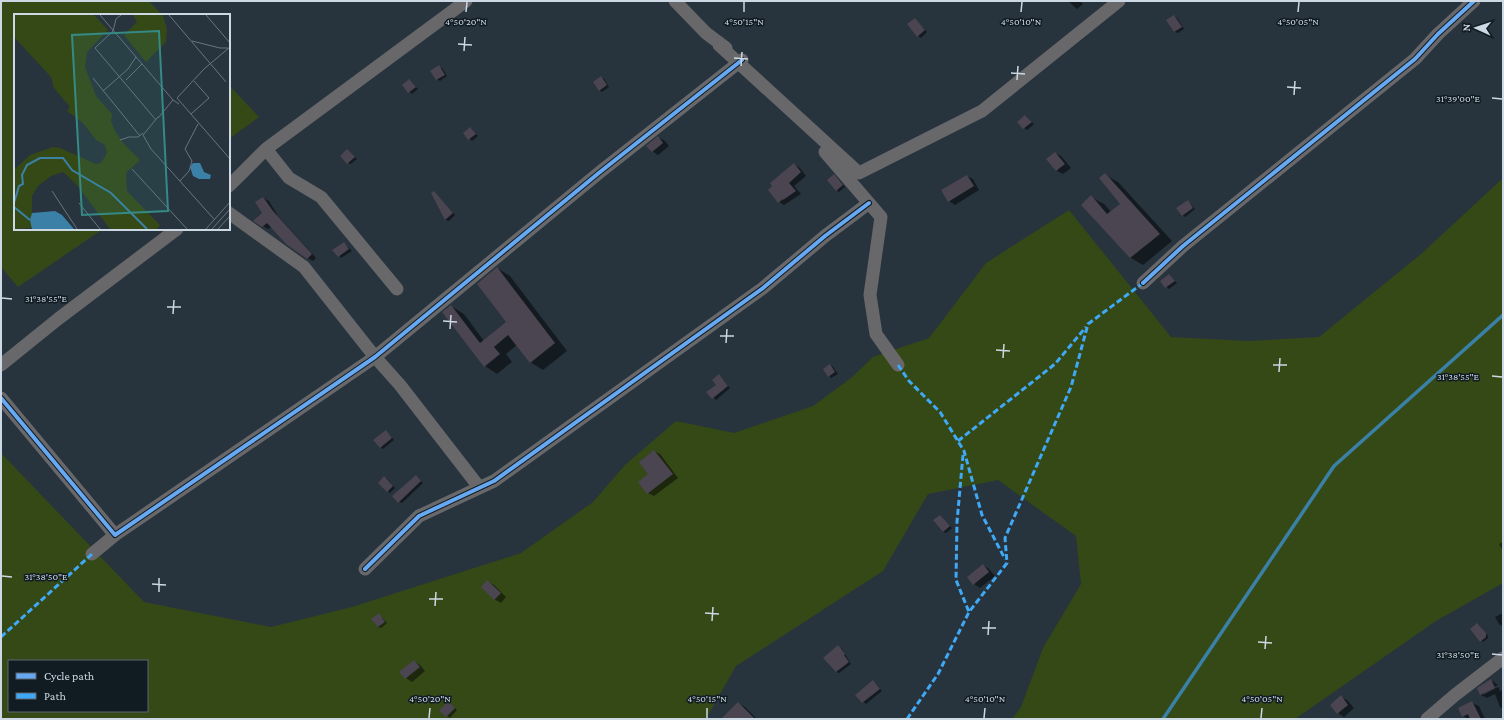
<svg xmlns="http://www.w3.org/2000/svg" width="1504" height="720" viewBox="0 0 1504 720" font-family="'Crimson Pro',serif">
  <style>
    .green { fill: #354917; fill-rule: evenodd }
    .shadow { fill: #0007 }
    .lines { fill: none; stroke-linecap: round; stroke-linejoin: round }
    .stream { stroke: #3b80a6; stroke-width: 3.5 }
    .building { fill: #4a4551 }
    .street { stroke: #686769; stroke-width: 13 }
    .quiet { stroke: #3fa9f5; stroke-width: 3; stroke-dasharray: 6 3; stroke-linecap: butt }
    .cycleway-casing { stroke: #111b22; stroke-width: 6 }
    .cycleway { stroke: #66a8f1; stroke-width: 4 }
    .ticks { fill: none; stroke: #ccd9e4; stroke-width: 1.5 }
    .inset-river { fill: none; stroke: #3b80a6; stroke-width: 2 }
    .inset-road { fill: none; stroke: #697580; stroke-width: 1 }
    .view { fill: #358a86; fill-opacity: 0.15; stroke: #358a86; stroke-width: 2 }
    .inset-edge { fill: none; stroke: #ccd9e4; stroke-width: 2 }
    .ticks-label { font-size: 10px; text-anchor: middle; fill: #ccd9e4; stroke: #111b22; stroke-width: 3; stroke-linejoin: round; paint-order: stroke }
  </style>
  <rect width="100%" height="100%" fill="#27333d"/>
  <!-- green -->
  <path class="green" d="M1,1H149L162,15H15V229H103L18,287L1,267Z
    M229,85L259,117L229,139Z
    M1503,178V583L1436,621L1295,719H1012L1021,707L1043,648L1081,584L1076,536L998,480L928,494L883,571L736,666L706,719H1V453L144,602L271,627L352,607L521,553L593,502L625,465L676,421L734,433L813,406L851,378L873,357L929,338L986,263L1069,210L1171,337L1248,341L1319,337L1421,254ZM9,661H147V711H9Z"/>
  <!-- shadow -->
  <path class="shadow" d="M1068,1H1080L1083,4L1077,9Z
    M1174,16L1177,18L1184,29L1178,33L1175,32L1168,21Z
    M915,19L927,32L921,38L918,36Z
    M439,67L442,68L447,76L440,81L437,79L432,71Z
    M601,77L604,79L609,87L602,92L599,90Z
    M409,80L418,89L412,94L403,85Z
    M1026,116L1034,124L1027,130L1018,122Z
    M470,128L478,136L472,141L464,133Z
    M658,137L665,141L669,146L658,155L652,151Z
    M347,150L357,159L351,164L348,163Z
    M1055,153L1061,156L1071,168L1063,174L1057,171L1047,159Z
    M794,164L800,168L806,176L794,186L801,194L784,205L779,202Z
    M1105,175L1118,182L1172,241L1143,265L1131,258L1082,205L1091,197L1104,204L1111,212L1121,204Z
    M967,176L973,179L979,190L955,205L949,201Z
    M836,177L845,187L839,192L836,190Z
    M434,192L455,215L449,221L446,220L432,193Z
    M263,198L269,201L278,216L316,258L313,261L307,258L272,227L268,229L263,226Z
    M1188,201L1195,209L1185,217L1182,215Z
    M344,243L352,251L341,258L334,250Z
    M497,268L510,276L567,351L543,370L530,362L517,345L506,354L512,362L497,374L485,366L451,306L464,314L484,341L508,322Z
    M1169,275L1177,283L1169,289L1161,281Z
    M831,365L833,367L838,374L831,378L829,376Z
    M719,375L730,388L716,400L708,392L717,385Z
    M386,431L394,440L383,449L380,447Z
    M654,451L660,454L678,478L654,496L648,493Z
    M416,476L423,483L402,503L399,502Z
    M387,479L395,488L390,493L379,483Z
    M940,516L952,528L946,533L943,532Z
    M1503,542V551L1499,544Z
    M983,565L989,569L995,576L980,588L974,584L968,577Z
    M488,582L494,585L506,597L501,603L494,599Z
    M1503,613V626H1502L1499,624L1495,617Z
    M379,614L387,623L381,628L378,627Z
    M1478,624L1488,636V638L1483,642L1481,641Z
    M841,648L851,664L839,673L836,672Z
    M414,661L420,665L425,671L412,682L406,678Z
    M1491,680L1498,685L1483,693V695L1498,687L1500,691L1503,690L1502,708L1500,707L1495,694L1487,698L1481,695Z
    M873,681L882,691L866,704L856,695Z
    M1341,697L1347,700L1354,708L1344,717L1338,713L1331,705Z
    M738,703L745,707L757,719H728Z
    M1472,703L1479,706L1485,719H1468L1463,716Z
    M450,704L457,710L450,718L441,711Z"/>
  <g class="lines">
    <!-- stream -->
    <path class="stream" d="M1163,719L1334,466L1503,315"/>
  </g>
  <!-- building -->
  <path class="building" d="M1174,15L1182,27L1174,32L1166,20Z
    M915,18L925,30L917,37L907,24Z
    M439,65L445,75L436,80L430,71Z
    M601,76L607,85L599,91L593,82Z
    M409,79L416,87L408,93L402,85Z
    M1025,115L1032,122L1023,129L1017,122Z
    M470,127L476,134L468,140L463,133Z
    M658,136L663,143L652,152L646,146Z
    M347,149L355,157L347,164L340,156Z
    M1055,152L1065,164L1056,171L1046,159Z
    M794,163L801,172L789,183L796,191L783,200V199L778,203L768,190L772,186L770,183Z
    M1105,173L1160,234L1130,258L1081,205L1091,195L1107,214L1120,204L1099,178Z
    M834,174L843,185L836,191L827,180Z
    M967,175L974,186L948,202L941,190Z
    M434,191L453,213L445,220L431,193Z
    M263,197L273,211L312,254L307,259L286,244L267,223L262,227L253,221L262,213L255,202Z
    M1188,200L1193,208L1182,216L1176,208Z
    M344,242L349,249L338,257L332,250Z
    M497,267L555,343L530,363L508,335L494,347L500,354L484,367L442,312L451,305L480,343L506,322L477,284Z
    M1169,274L1175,281L1165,288L1160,281Z
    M830,364L835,372L828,377L823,369Z
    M719,374L728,386L712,399L706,392L716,385L712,380Z
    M386,430L392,438L380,448L373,440Z
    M654,450L673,474L647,494L638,482L648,474L639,462Z
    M416,475L421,481L398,503L392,496Z
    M384,476L393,486L387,492L378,483Z
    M940,515L950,526L943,532L933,520Z
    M983,564L989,572L973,585L967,577Z
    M487,580L501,593L494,600L481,587Z
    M379,613L385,622L378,627L371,619Z
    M1477,623L1486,633V637L1480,642L1470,629Z
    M838,645L845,654L844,655L849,662L836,672L823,658Z
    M414,660L420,667L405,679L399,672Z
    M1491,679L1495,688L1480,695L1477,688Z
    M873,680L880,689L862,703L855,695Z
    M1341,695L1348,705L1337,714L1330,705Z
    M448,701L455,708L446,717L439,711Z
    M1472,701L1481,719H1470L1468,714L1462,717L1458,708Z
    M738,702L755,719H721Z"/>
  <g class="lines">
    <!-- street -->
    <path class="street" d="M675,1L706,33L726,48
      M719,45L859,173L982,111L1119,1
      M266,149L289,178L321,197L397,289
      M825,152L881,217L870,295L876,334L898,365
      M229,186L266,149L466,1
      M229,213L304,267L375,357L400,385L479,487
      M1143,283L1183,246L1415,59L1438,34L1474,1
      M1,365L58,319L177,229
      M1,398L115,535L375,357L600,172L742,60
      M92,554L115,535
      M365,569L419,516L494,481L763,288L825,236L869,203
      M1427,719L1455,695L1503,658"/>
    <!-- quiet -->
    <path class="quiet" d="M898,365L909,381L940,412L964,451L982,515L1005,559
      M958,441L1055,364L1086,327
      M963,455L957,522L956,580L969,612
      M1,637L92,554
      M907,719L938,674L969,612L1007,563L1005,538L1071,387L1088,324L1143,283"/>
    <!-- cycleway casing -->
    <g class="cycleway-casing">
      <path id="cycleway" d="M1143,283L1183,246L1415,59L1438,34L1474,1
        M1,398L115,535L375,357L600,172L742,60
        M365,569L419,516L494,481L763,288L825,236L869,203"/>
    </g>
    <!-- cycleway -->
    <use href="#cycleway" class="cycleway"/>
  </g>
  <!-- ticks -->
  <path class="ticks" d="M466,12L467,2M744,12V2M1021,12L1022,2M1298,12L1299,2M458,44L472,45M464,51L465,37M734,58L748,59M741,66L742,52M1011,73L1025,74M1017,80L1018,66M1287,87L1301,88M1294,95L1295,81M1492,98L1502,99M2,298L12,299M167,307H181M173,314L174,300M443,321L457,322M450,329L451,315M720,336H734M726,343L727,329M996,350L1010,351M1003,358L1004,344M1273,365H1287M1279,372L1280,358M1492,376L1502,377M2,576L12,577M152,584L166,585M159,592V578M429,599H443M435,606L436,592M705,613L719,614M712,621L713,607M982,628H996M988,635L989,621M1258,642L1272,643M1265,649L1266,636M1492,654L1502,655M429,718L430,708M707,718V708M984,718L985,708M1261,718L1262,708"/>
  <!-- overview -->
  <g transform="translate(14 14)">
    <rect width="216" height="216" fill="#27333d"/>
    <path d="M0,1H80L94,16L73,38L71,53L82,82L98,100L97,107L101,117L110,130L126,146L112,159L113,177L146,211L143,215H96L62,170L49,158L37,162L24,172L18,182V214L0,215V156L16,141L39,133L46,134L82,150L87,149L93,139L91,131L82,126L69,109L53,97L56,93L40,74L37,63L0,23ZM119,1H149L153,15L152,28L132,48L110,21L123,8Z" fill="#354917"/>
    <path d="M179,149H186L190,158L197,161L196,165H185L179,162L176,153ZM41,197L48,201L60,215H18L16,206L18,199Z" fill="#3b80a6"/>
    <path class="inset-river" d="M0,189L5,172L9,170L8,161L13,151L26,144H49L58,156L97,179L133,215M0,193L16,206"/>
    <path class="inset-road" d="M86,1L159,86M107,1L102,5L99,17L81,34L142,106M155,1L212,68M192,1L216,29M178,27L206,34H214M216,33L190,55L163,84L216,145M79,64L126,122M112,66L128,50M89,77L114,55L122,43M177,100L195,84L180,67M144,103L129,121L137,135L200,205M144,104L159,86L165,90M106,126L115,123H124L129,119M118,155L173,215M166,167L175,157L178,147L171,135L184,110M38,177L63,215M65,189L86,215M192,215L216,188M198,215L216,195M204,215L216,202"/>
    <path class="view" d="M145,17L154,197L68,201L58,21Z"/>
    <rect width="216" height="216" class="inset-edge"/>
  </g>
  <g class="ticks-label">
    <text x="466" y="25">4°50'20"N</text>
    <text x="744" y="25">4°50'15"N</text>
    <text x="1021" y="25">4°50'10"N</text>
    <text x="1298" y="25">4°50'05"N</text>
    <text x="1458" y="102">31°39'00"E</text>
    <text x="46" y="302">31°38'55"E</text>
    <text x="1458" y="380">31°38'55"E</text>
    <text x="46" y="580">31°38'50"E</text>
    <text x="1458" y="658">31°38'50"E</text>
    <text x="430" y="702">4°50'20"N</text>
    <text x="707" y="702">4°50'15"N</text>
    <text x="985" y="702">4°50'10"N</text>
    <text x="1262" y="702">4°50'05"N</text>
  </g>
  <!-- border -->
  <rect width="1504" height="720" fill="none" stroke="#ccd9e4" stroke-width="4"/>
  <!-- legend -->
  <rect x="8" y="660" width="140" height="52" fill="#111b22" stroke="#5c6770"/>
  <rect x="16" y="673" width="20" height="6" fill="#66a8f1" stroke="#5c6770"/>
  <text x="44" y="680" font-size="12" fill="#ccd9e4">Cycle path</text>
  <rect x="16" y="693" width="20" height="6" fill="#3fa9f5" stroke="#5c6770"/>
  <text x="44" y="700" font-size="12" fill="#ccd9e4">Path</text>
  <!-- north arrow -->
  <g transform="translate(1476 28) rotate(273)" stroke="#111b22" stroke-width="3" paint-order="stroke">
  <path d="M0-3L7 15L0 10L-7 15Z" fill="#ccd9e4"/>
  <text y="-6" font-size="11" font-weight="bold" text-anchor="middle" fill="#ccd9e4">N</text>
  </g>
</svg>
